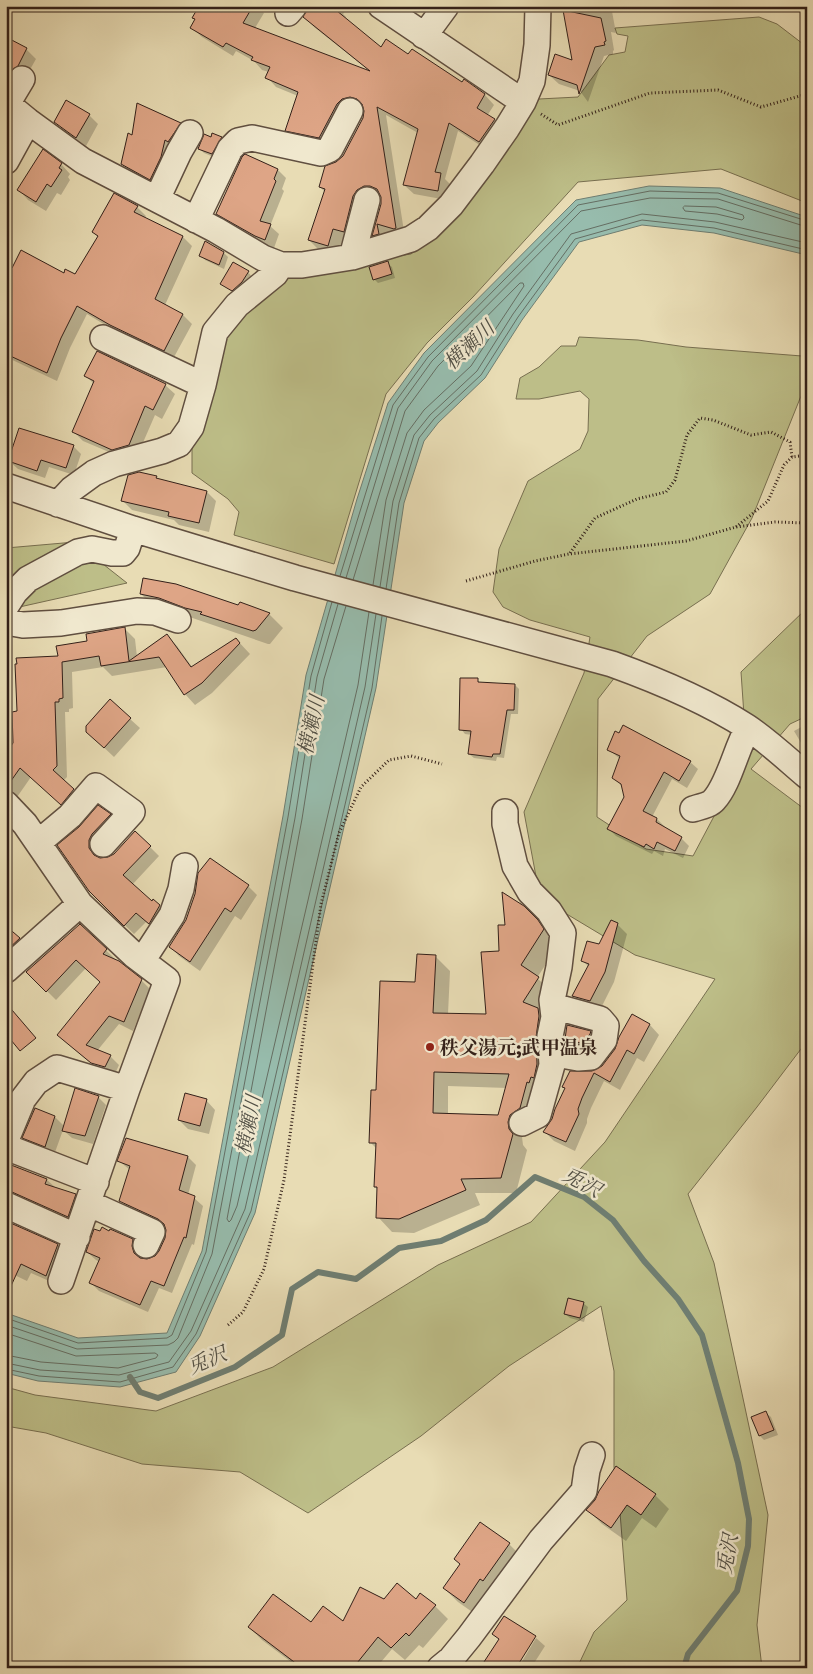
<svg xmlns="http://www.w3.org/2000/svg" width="813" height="1674" viewBox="0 0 813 1674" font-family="'IM FELL DW Pica','Noto Serif JP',serif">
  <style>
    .green { fill: #bdbe88; stroke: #786f50 }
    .water { fill: #97bcad; stroke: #6f7e72 }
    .shadow { fill: #0003; fill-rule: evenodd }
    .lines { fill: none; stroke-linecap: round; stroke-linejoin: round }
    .shore { stroke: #656e63; stroke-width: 1 }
    .stream { stroke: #6f7e72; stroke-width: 6 }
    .building { fill: #dea586; stroke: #332019; fill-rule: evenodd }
    .minor-casing { stroke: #604f40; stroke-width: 28 }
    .path { stroke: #332019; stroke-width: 3; stroke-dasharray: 1 2.5; stroke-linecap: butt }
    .minor { stroke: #f0e8ce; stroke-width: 25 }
    .poi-dot { fill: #8f2418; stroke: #f0e8ce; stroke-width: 2 }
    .labels { text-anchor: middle; stroke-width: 5; stroke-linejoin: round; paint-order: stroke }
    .poi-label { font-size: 19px; font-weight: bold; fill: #332019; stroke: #f0e8ce; text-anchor: start }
    .water-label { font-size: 20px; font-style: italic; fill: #514f45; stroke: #f0e8ce }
  </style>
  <rect width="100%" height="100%" fill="#e8dcb4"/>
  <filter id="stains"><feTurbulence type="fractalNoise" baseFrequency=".004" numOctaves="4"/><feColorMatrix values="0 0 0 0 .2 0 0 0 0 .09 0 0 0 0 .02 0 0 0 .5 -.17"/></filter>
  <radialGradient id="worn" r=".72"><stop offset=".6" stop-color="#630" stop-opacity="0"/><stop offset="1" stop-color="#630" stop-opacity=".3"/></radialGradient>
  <!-- green -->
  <path class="green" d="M759,17L777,24L807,47V203L721,169L578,182L473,297L427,343L386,394L334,564L234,535L239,512L228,499L192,473V442L228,330L262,292L300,271L411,254L459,213L539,99L578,97L609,55L625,52L628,36L617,34L615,28Z
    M579,337L638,340L686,347L802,356L801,396L752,518L710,594L647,636L598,699L597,817L646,849L693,856L721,803L747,759L741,672L807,608V716L790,724L751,769L807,811V1041L757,1107L688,1194L714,1263L768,1515L757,1625L762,1668H577L594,1632L627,1600L619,1500L614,1467V1371L601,1306L509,1366L421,1436L308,1513L240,1472L142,1464L46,1433L6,1426V1387L35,1395L156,1411L273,1367L438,1265L531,1222L605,1142L715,979L635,955L540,898L524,812L584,673L590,637L530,620L503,607L493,592L499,549L528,481L580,449L588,431L589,399L580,391L539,399H516L520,378L539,367L561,346H576Z
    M75,542L127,583L6,610V548Z"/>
  <!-- water -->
  <path class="water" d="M649,186L720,188L807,217V255L714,233L642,225L579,242L522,320L485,378L438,423L424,441L404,503L376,688L255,1213L200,1336L176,1372L120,1387L38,1381L6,1373V1313L78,1338L167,1333L202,1251L283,816L306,675L357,499L388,403L424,353L576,200Z"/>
  <!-- shadow -->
  <path class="shadow" d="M201,6H256L264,13L255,28L371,72L314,27L305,17L309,6H349L343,14L346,17L345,19L381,49L408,56L462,84L464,81L485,95L494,105L487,116L495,120L504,130L489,151L458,131L445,179L450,184L447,200L414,194L404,185L418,133L386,115L405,238L385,233L388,243L383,245L374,235L382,204L381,195H374L353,241L343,238L337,256L319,250L309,240L325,192L320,187L337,163L344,156L364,118L365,107L360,106L329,147L296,140L287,130L298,96L276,87L267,77L269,72L262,70L254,61L236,51L233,56L202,37L192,28Z
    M563,6H611L616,33L611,32L614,50L613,51V54L604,56L588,102L580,91L559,84L549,75L574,62Z
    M6,39L26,49L36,59L27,75L16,85L6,80Z
    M89,115L98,124L86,146L65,131L55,122Z
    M180,124L189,133L160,188L132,174L122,164L133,137Z
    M211,138H221L225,142L216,158L204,153L199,148Z
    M61,164L70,174L68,177L70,180L61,195L57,193L46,211L28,200L19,190Z
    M278,170L286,178L282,189L284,191L270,226L279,234L274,248L265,245L226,222L218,214Z
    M137,207L146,216L144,219L183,237L192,246L165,305L183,315L192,324L173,359L120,334L87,314L70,348L57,381L6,357V267L12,270L75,276L98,237L93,232Z
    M206,243L224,253L228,257L224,269L205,260L201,255Z
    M387,263L392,267L395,278L378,283L374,279Z
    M248,272L252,277L237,294L221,283Z
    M86,376L165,385L175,394L162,419L155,415L138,454L123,458L83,441L73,431L94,384Z
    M73,446L81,454L74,475L49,467L45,478L18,469L9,461Z
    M156,477L159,480L207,492L216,501L209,532L179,525L174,520L132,510L123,501Z
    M141,594L269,614L283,628L270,644H268L175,612L155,608Z
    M125,629L135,639L137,657L167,636L177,646L192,667L236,639L250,654L212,693L195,705L185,694L167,667L112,676L103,667L72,672L73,708L69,709V712H65L67,777L63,781L83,800L72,814L31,777L15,800L6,794V755L14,744L19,713L59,657L88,642Z
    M477,680L481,684L515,685L519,689L518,714H511L504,758L497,757L496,761L474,758L469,754L472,735L465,734L461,729Z
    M110,701L140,728L114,757L97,741Z
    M807,724V753L794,731Z
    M608,749L690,762L698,769L687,788L672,779L652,817L657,819L665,827L664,828L681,838L689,846L683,858L665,849L663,856L654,851L652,854L616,836L608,828L625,797L623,787L613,778L620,759Z
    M110,815L119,824L98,850V858L108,859L114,855L135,832L159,856L132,885L152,903L159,906L169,915L159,932L146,922L134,934L90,891L59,846Z
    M248,886L257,895L241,920L235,916L200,971L179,956L170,946Z
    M523,907L552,936L558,945L537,978L553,993L541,1012L553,1024L522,1137L523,1145L527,1150L516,1193H475L480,1205L414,1233L392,1232L378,1217V1190L375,1187L377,1149L370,1142L377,1091L416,984L435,956L450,971L448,1014L487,1016L507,926ZM448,1086L507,1088L499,1117L448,1115Z
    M617,924L627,934L614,982L600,1010L583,1006L574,996L589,967L583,961L599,946Z
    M80,925L115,959L114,960L141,980L150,989L133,1031L119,1024L97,1051L110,1056L119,1065L114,1076L101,1072L58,1035L101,983L86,968L56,1000L28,972Z
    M6,927L29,948L6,958Z
    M632,1016L650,1025L659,1035L644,1062L637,1058L620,1090L604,1081L591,1108L587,1119V1123L575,1151L554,1141L545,1132L553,1120L566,1089L564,1086L598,1071L617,1049Z
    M590,1032L599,1042L576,1048L566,1039Z
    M98,1097L106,1105L93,1144L72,1138L63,1130L54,1155L33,1147L24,1138L55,1117L65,1127Z
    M206,1100L215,1110L209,1134L188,1129L179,1120Z
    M126,1139L188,1157L196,1165L188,1195L194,1198L203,1206L194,1245L192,1244L172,1293L159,1288L148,1312L99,1291L91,1283L100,1262L96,1260L87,1252L132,1240L141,1249L140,1255L141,1259L147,1261L155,1257L166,1238V1226L129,1209L121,1201L130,1170L119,1161Z
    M6,1164L47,1180L56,1188L75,1195L84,1204L77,1225L6,1203Z
    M6,1222L58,1245L67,1255L56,1284L31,1273L27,1281L6,1271Z
    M583,1303L588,1307L584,1322L570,1318L565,1314Z
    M766,1413L771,1417L778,1435L764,1440L760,1436Z
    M807,1478V1496L800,1489Z
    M655,1495L669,1509L656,1528L642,1518L626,1541L602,1524L588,1510Z
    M509,1544L523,1558L478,1616L458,1602L444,1588Z
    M416,1600L435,1606L448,1619L423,1648L419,1645L405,1660L392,1649L376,1668H299L262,1640L249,1627L343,1623L385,1601Z
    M536,1638L545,1646L531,1668H518Z"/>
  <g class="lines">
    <!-- shore -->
    <path class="shore" d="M685,206L716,207L743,215L744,218L742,220L717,214L685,211L683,208Z
      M340,576L393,405L428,357L578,205L650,191L718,193L807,221
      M346,578L398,408L432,361L581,211L650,198L718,199L807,227
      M353,580L405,411L438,366L520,283H523L524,286L471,366L424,410L407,433L386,500L373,585
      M380,587L393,501L414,435L430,415L477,371L513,314L571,234L642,214L715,222L807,243
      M386,589L399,503L419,438L434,419L481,375L518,317L575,239L642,220L714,228L807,250
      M346,606L324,679L302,819L227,1219L229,1222L231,1220L237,1206L358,685L369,612
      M6,1318L78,1343L167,1338L172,1335L206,1252L288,817L311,676L332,602
      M6,1325L77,1349L168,1345L174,1342L178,1338L212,1254L295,818L317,677L338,604
      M6,1333L76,1356L155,1353L158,1355L156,1358L118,1368L41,1362L6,1355
      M6,1363L40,1370L119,1375L169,1362L191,1331L245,1209L365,687L376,614
      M6,1369L39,1376L120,1382L173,1367L196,1334L251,1211L372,688L382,616"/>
    <!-- stream -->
    <path class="stream" d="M130,1377L140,1392L158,1398L235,1367L282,1335L292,1289L318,1272L356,1279L399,1248L441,1241L486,1220L535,1177L584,1197L613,1220L644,1261L678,1299L702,1335L738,1463L749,1519L748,1546L737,1591L688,1654L684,1668"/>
  </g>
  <!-- building -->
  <path class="building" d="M199,6H253L243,23L370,71L303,17L308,6H331L381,47L386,39L408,54L412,49L462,82L464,79L485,94L477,108L495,119L479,142L449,123L435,172L441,173L438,191L403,185L418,129L377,107L396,228L394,229L377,224L379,234L372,236L381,204V197L377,189L370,186H364L357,190L353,196L344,232L333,229L328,246L308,240L325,189L319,187L325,166L336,162L343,156L363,118L364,111L362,104L357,99L350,97L342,99L337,104L319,138L285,131L298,92L265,78L270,67L251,60L253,57L226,43L223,47L190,28L195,19L192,18Z
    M563,10L601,18L606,41L604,42L605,45L595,47L579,94L577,85L548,75L555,54L572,60Z
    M6,37L27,48L18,66L10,71L6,77Z
    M66,100L90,114L76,138L54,122Z
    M137,103L181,123L168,142L165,140L161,157L150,180L121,164L128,133L132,135Z
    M212,133L222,137L212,154L198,149L204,134L211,137Z
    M43,149L62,163L59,168L62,170L51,187L47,184L36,202L17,190Z
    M245,154L278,169L274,179L276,181L260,221L271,224L265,240L255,236L216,214L242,157Z
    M114,193L138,206L134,212L183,236L155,299L183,314L164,351L110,325L77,306L61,338L47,373L6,354V265L12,268L21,250L64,273L65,269L75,274L98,236L92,232Z
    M205,241L224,252L219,265L199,256Z
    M388,261L392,274L373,280L369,267Z
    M233,262L249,271L242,282L232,291L220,284Z
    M97,351L166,384L153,410L145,406L129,445L112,450L72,432L94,381L84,376Z
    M19,428L74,445L66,468L41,460L37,471L8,461Z
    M139,472L157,476L156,478L207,491L199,523L168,516L169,512L121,501L128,475Z
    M143,578L176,584L238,605L240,602L270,613L256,630L253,631L200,614L202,612L185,608L159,598L140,594Z
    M125,627L129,661L167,634L191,667L236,638L240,643L202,683L184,695L159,657L101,666L99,656L62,662L63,698L59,699V702H55L57,766L53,770L74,789L61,805L20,768L6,788V753L13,743L12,712L17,711L15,664H17L16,658L58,656L56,646L87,641L86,634Z
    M460,678H478V682L515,684L514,710H507L500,754H493L492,757L468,754L471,731L459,730Z
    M110,699L131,718L104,748L86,732V726Z
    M623,725L691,761L679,781L664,772L643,811L657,818L656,822L682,837L675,851L657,842L654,849L646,844L644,847L607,829L624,797L621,784L612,778L620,756L607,750L615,731L619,733Z
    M98,805L111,814L92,834L89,840V848L94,855L100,858L108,857L114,854L135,831L151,846L123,875L152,901L153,899L160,905L149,924L136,913L124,926L89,891L57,845L79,827Z
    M210,858L249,885L231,912L225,908L190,962L169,947L186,920L195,894L198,873Z
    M502,892L524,906L538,920L544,929L521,965L539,977L523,1002L538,1008L539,1016L536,1037L537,1064L534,1078L531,1077L529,1083L527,1082L520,1108L510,1115L508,1122L509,1129L513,1134L501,1178L461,1179L466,1190L399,1219L376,1218L377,1187H374L376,1143H369L371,1090H376L380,981L415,982L417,954L436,955L433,1013L486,1014L481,952L499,951L498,925H505ZM434,1072L509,1074L498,1115L433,1113Z
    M611,920L618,923L605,972L590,1001L572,996L589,964L581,961L587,941L599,944Z
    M80,924L107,949L103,954L119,961L142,979L124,1022L109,1016L86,1045L111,1055L105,1067L91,1063L57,1035L100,982L76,960L46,992L26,972Z
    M6,926L20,938L6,951Z
    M6,1003L36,1038L20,1051L6,1034Z
    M632,1014L650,1024L634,1054L627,1050L610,1082L594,1073L582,1098L578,1109L579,1114L566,1142L543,1132L552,1119L555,1109L565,1088L562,1087L570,1071H592L602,1066L615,1049L619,1037Z
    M567,1025L591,1031L590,1034L583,1043L571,1042L565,1039Z
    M75,1088L99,1096L85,1136L62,1131Z
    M185,1093L207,1099L200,1126L178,1120Z
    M35,1108L55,1116L45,1147L22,1138Z
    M126,1138L188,1156L179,1190L195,1196L186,1238L184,1237L164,1286L151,1281L140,1305L89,1283L100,1258L86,1252L94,1229L100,1231L102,1227L109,1231L110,1229L133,1239L132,1246L134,1253L140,1258L147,1259L155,1256L159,1251L165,1238L166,1230L164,1224L158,1219L119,1201L130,1166L117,1161Z
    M6,1163L47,1179L45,1184L76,1194L68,1217L12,1192L6,1191Z
    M6,1221L58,1244L46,1276L21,1264L6,1297Z
    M568,1298L584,1302L580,1318L564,1314Z
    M766,1411L774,1430L759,1436L751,1417Z
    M616,1466L656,1494L641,1515L627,1505L611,1528L586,1510L595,1500L599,1491Z
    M480,1522L510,1543L483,1581L480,1579L464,1603L443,1588L460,1564L454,1559Z
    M397,1583L416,1599L420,1593L436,1605L409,1636L406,1633L391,1648L378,1637L353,1668H302L248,1627L273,1594L311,1622L323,1606L343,1621L360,1587L384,1599Z
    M504,1616L536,1636L516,1668H480L499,1639L492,1634Z"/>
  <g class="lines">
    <!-- minor casing -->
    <g class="minor-casing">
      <path id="minor" d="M381,6L523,102
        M288,13L294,6
        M424,36L446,6
        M6,103L28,121L83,161L216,230L263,258L281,265H302L352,257L411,239L428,228L451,205L482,164L507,128L523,102L532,81L537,45L538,6
        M7,104L22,79
        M6,161L28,121
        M157,199L179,152L190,133
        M196,220L230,149L238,141L252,138L321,153L330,149L350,111
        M352,257L367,200
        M103,338L203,385
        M6,486L133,529L295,578L612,664C659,681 705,700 747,727C768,741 788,760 807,776
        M58,504L72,489L94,473L114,464L162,451L179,444L191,427L203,385L215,332L237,305L275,274L281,265
        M6,606L15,592L28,579L78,552L92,549L112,553H123L127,548L133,529
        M6,622L23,625L61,623L137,611L155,612L178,620
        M6,804L25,824L80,904L134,955L167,980L127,1089L61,1281
        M693,809C699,807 710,805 714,800C729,784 736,748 748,728
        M505,812V824L515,866L530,892L549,911L563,933L559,967L552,1000L554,1017L550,1036L552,1065L538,1115L522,1123
        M39,842L70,816L96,786L132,812L103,844
        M142,961L172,915L181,889L185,866
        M6,970L80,904
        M550,1053L578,1058L591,1057L604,1040L606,1026L600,1019L553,1006
        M6,1140L23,1099L36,1082L57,1068L127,1089
        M6,1147L96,1182
        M88,1203L152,1232L146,1245
        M6,1205L77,1237
        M440,1668L451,1659L469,1637L541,1540L584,1491L587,1470L592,1455"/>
    </g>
    <!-- path -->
    <path class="path" d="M541,114L558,125L650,93L718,90L761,107L807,94
      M736,527L768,501L784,465L792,457L807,455
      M570,553L595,518L637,499L666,492L675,480L687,435L700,418L713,420L751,435L771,432L790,442L792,457
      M466,581L535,561L569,554L686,541L736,527L775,522L807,523
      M228,1325L243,1312L264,1269L284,1180L321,904L339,833L361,787L389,760L411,756L442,764"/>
    <!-- minor -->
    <use href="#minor" class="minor"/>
  </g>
  <!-- markers -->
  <circle class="poi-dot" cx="430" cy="1047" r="5"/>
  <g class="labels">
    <!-- poi labels -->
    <g class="poi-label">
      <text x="440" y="1054">秩父湯元;武甲温泉</text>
    </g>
    <!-- water labels -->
    <g class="water-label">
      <text transform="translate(469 345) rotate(-43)" y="7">横瀬川</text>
      <text transform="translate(311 725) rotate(-78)" y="7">横瀬川</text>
      <text transform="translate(248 1125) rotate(-79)" y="7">横瀬川</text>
      <text transform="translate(582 1182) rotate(28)" y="7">兎沢</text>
      <text transform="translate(207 1360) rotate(-23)" y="7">兎沢</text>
      <text transform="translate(727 1554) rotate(-80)" y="7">兎沢</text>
    </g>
  </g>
  <!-- margin -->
  <rect width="813" height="1674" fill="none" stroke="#e8dcb4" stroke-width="25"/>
  <rect x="8" y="8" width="798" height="1659" fill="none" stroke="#332019" stroke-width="2.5"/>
  <rect x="12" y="12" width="788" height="1649" fill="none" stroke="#332019"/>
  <rect width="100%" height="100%" filter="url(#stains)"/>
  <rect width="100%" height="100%" fill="url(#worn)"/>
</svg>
